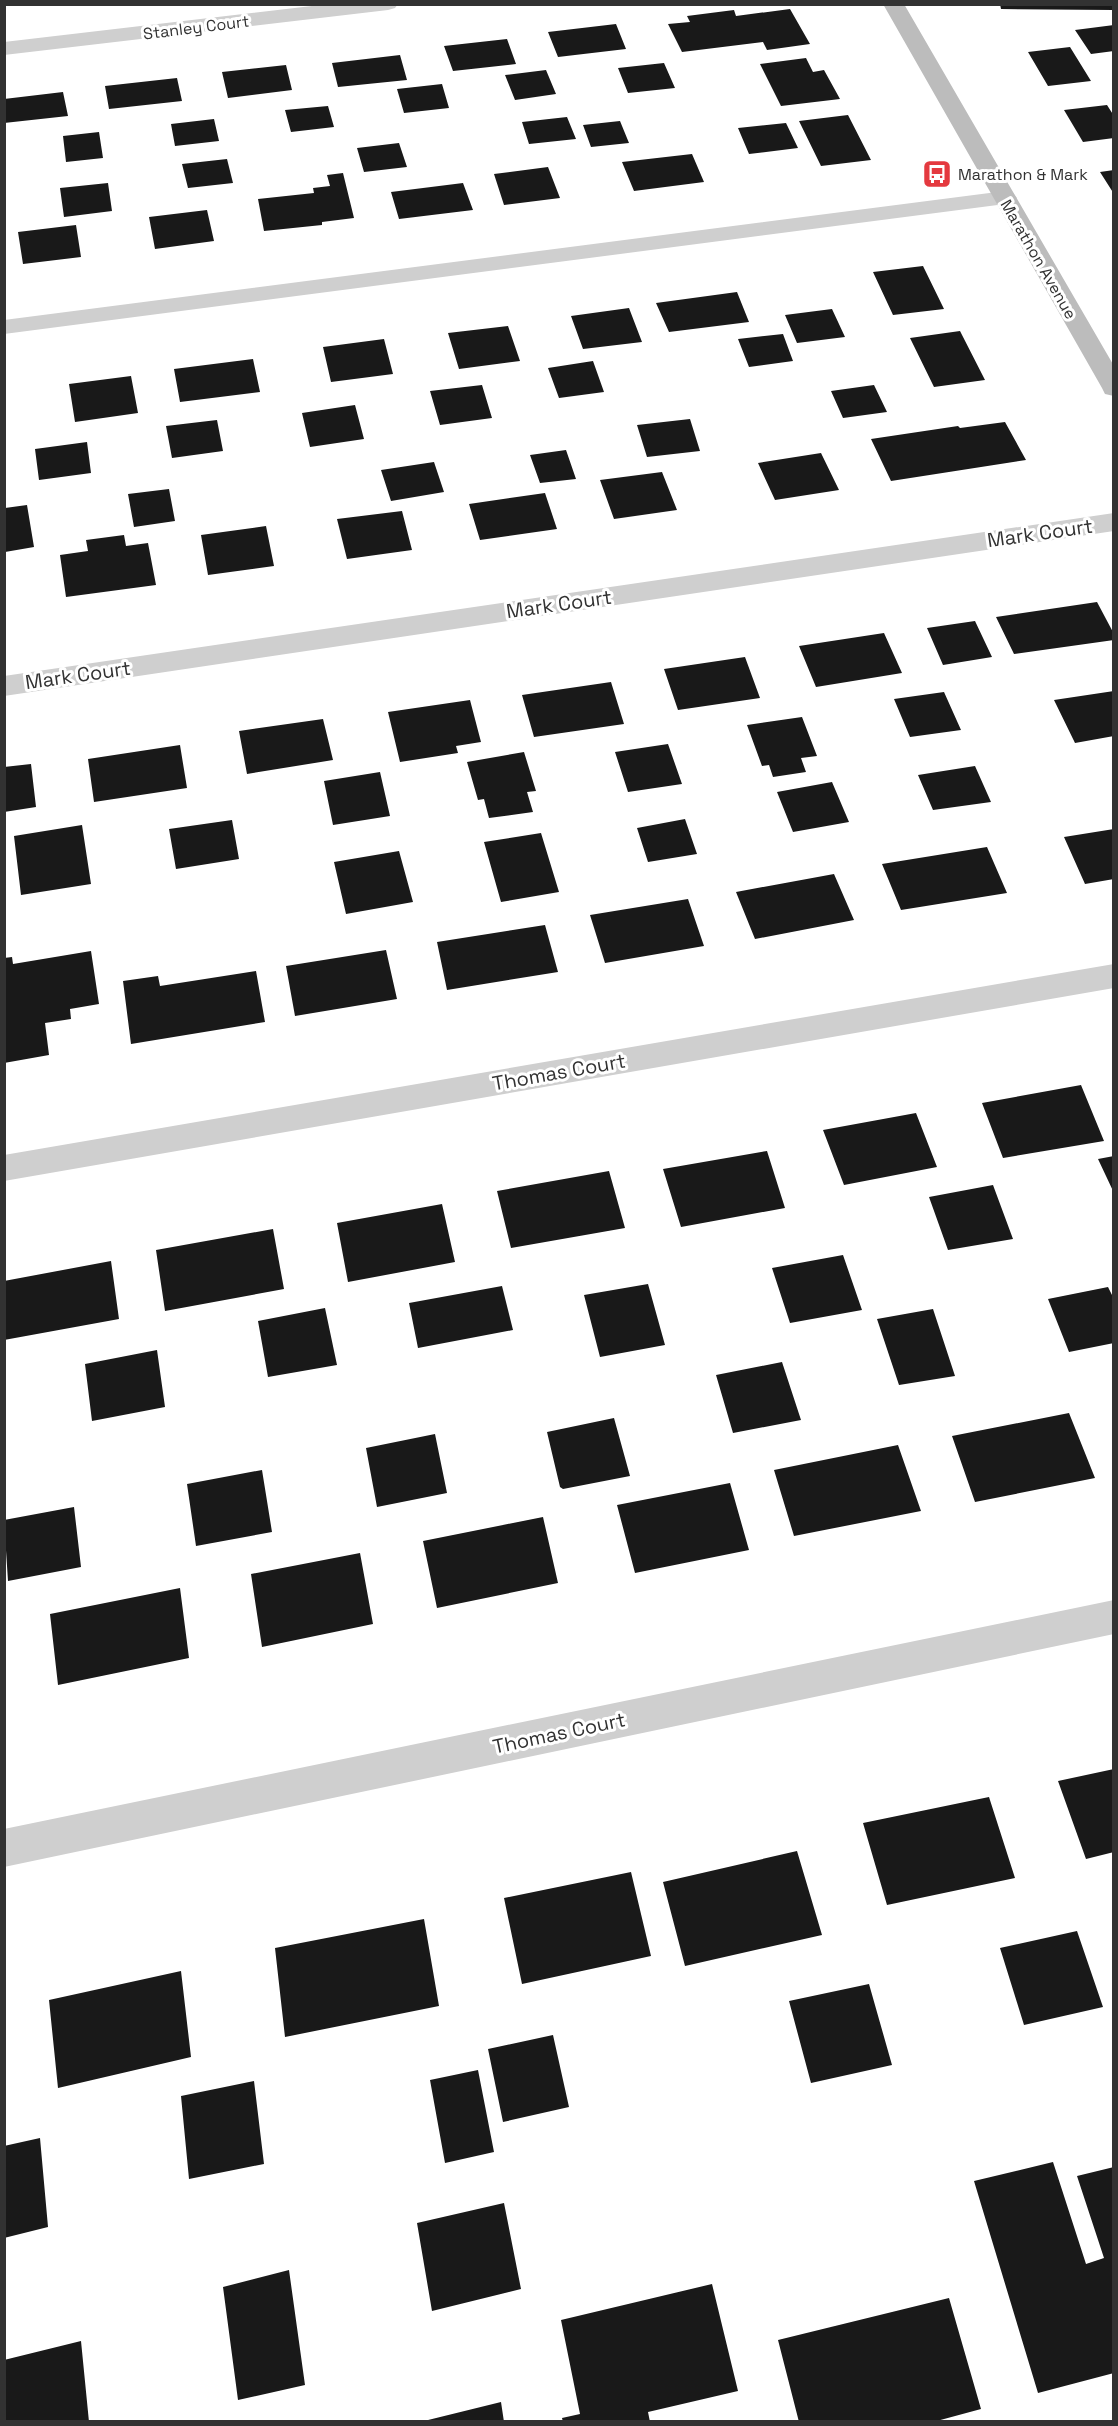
<svg xmlns="http://www.w3.org/2000/svg" width="1118" height="2426" viewBox="0 0 1118 2426" font-family="'Space Grotesk',sans-serif">
  <style>
    .building { fill: #191919 }
    .lines { fill: none; stroke-linecap: round; stroke-linejoin: round }
    .street { fill: #cfcfcf; fill-rule: evenodd }
    .secondary { fill: #bcbcbc; fill-rule: evenodd }
    .labels { text-anchor: middle; stroke-width: 6; stroke-linejoin: round; paint-order: stroke }
    .far-street-label { font-size: 16px; fill: #323232; stroke: #fff }
    .far-poi-label { font-size: 16px; fill: #323232; stroke: #fff; text-anchor: start }
    .street-label { font-size: 20px; fill: #323232; stroke: #fff }
  </style>
  <rect width="100%" height="100%" fill="#fff"/>
  <!-- building -->
  <path class="building" d="M1000,4H1114V10L1001,9Z
    M790,9L810,44L767,50L763,42L682,52L668,24L690,22L687,16L734,10L736,16Z
    M616,24L626,49L558,57L548,32Z
    M1114,25V51L1091,54L1075,30Z
    M507,39L516,64L453,71L444,46Z
    M1070,47L1091,81L1048,86L1028,52Z
    M400,55L407,80L338,87L332,63Z
    M806,58L813,72L824,70L840,99L781,106L760,64Z
    M664,63L675,88L628,93L618,68Z
    M286,65L292,90L228,98L222,72Z
    M546,70L556,94L515,100L505,75Z
    M177,78L182,101L109,109L105,86Z
    M442,84L449,108L404,113L397,89Z
    M63,92L68,116L4,123V99Z
    M1107,105L1114,116V138L1083,142L1064,110Z
    M328,106L334,127L291,132L285,110Z
    M848,115L871,160L821,166L799,121Z
    M567,117L576,139L529,144L522,122Z
    M214,119L219,141L175,146L171,124Z
    M620,121L629,143L591,147L583,125Z
    M786,123L798,148L749,154L738,128Z
    M99,132L103,158L66,162L63,136Z
    M399,143L407,167L364,172L357,148Z
    M692,154L704,182L634,191L622,162Z
    M227,159L233,183L188,188L182,164Z
    M548,167L560,198L504,205L494,174Z
    M1114,170V194L1100,172Z
    M343,173L354,218L322,222V225L264,231L258,199L314,193L313,188L330,186L327,175Z
    M108,183L112,211L64,217L60,188Z
    M463,183L473,210L399,219L391,192Z
    M207,210L214,241L155,249L149,217Z
    M76,225L81,257L23,264L18,232Z
    M923,266L944,309L893,315L873,272Z
    M737,292L749,322L669,332L656,303Z
    M629,308L642,342L583,349L571,316Z
    M832,309L845,337L797,343L785,315Z
    M508,326L520,361L459,369L448,333Z
    M960,331L985,380L934,387L910,338Z
    M783,334L793,361L749,367L738,339Z
    M384,339L393,374L331,382L323,347Z
    M253,359L260,392L180,402L174,369Z
    M593,361L604,392L559,398L548,368Z
    M131,376L138,413L75,422L69,384Z
    M482,385L492,418L440,425L430,391Z
    M874,385L887,412L843,418L831,391Z
    M355,405L364,439L310,447L302,413Z
    M690,419L700,451L647,457L637,425Z
    M217,420L223,451L172,458L166,426Z
    M1005,422L1026,460L891,481L871,439L958,426L960,428Z
    M87,442L91,473L39,480L35,449Z
    M566,450L576,479L540,483L530,455Z
    M821,453L839,490L775,500L758,463Z
    M434,462L444,492L391,501L381,470Z
    M662,472L677,510L614,519L600,480Z
    M169,489L175,521L134,527L128,494Z
    M545,493L557,529L480,540L469,504Z
    M27,505L34,547L5,552V508Z
    M402,511L412,550L347,559L337,519Z
    M266,526L274,566L208,575L201,535Z
    M124,535L126,546L148,543L156,585L66,597L60,555L88,551L86,540Z
    M1097,602L1114,634V640L1014,654L996,617Z
    M975,621L992,657L943,665L927,628Z
    M884,633L902,673L816,687L799,646Z
    M745,657L760,698L678,710L664,669Z
    M611,682L624,724L534,737L522,695Z
    M1114,691V736L1075,743L1054,700Z
    M944,692L961,730L910,737L894,699Z
    M470,700L481,742L456,746L458,753L400,762L388,712Z
    M802,717L817,756L801,758L806,772L773,777L769,765L762,766L747,725Z
    M323,719L333,760L247,774L239,731Z
    M668,744L682,784L628,792L615,752Z
    M180,745L187,788L94,802L88,759Z
    M524,752L536,791L527,792L533,812L489,818L484,799L478,800L467,762Z
    M31,764L36,807L4,812V767Z
    M975,766L991,802L933,810L918,775Z
    M380,772L390,816L333,825L324,781Z
    M832,782L849,822L793,832L777,792Z
    M685,819L697,854L648,862L637,828Z
    M232,820L239,859L176,869L169,829Z
    M82,825L91,884L21,895L14,836Z
    M1114,829V879L1085,884L1064,837Z
    M541,833L559,892L501,902L484,842Z
    M987,847L1007,893L901,910L882,864Z
    M399,851L413,902L346,914L334,862Z
    M834,874L854,920L755,939L736,892Z
    M688,899L704,946L605,963L590,915Z
    M545,925L558,972L447,990L437,942Z
    M386,950L397,999L295,1016L286,966Z
    M91,951L99,1004L70,1009L71,1019L45,1023L49,1055L4,1063V958L12,957L13,964Z
    M256,971L265,1022L131,1044L123,981L158,976L160,986Z
    M1081,1085L1104,1141L1003,1158L982,1103Z
    M916,1113L937,1167L844,1185L823,1130Z
    M767,1151L785,1208L681,1227L663,1169Z
    M1114,1156V1193L1098,1159Z
    M609,1171L625,1228L511,1248L497,1191Z
    M993,1185L1013,1239L948,1250L929,1197Z
    M442,1204L455,1262L348,1282L337,1223Z
    M273,1229L284,1289L165,1311L156,1250Z
    M843,1255L862,1310L790,1323L772,1268Z
    M111,1261L119,1319L4,1340V1281Z
    M648,1284L665,1345L600,1357L584,1295Z
    M502,1286L513,1330L418,1348L409,1303Z
    M1108,1287L1114,1299V1343L1069,1352L1048,1299Z
    M325,1308L337,1365L268,1377L258,1321Z
    M933,1309L955,1376L899,1385L877,1319Z
    M157,1350L165,1407L92,1421L85,1364Z
    M782,1362L801,1420L733,1433L716,1375Z
    M1069,1413L1095,1478L975,1502L952,1436Z
    M614,1418L630,1476L563,1489L560,1487L547,1432Z
    M435,1434L447,1493L377,1507L366,1448Z
    M898,1445L921,1511L794,1536L774,1470Z
    M262,1470L272,1532L196,1546L187,1484Z
    M730,1483L749,1550L635,1573L617,1505Z
    M74,1507L81,1567L8,1581L4,1520Z
    M543,1517L558,1583L437,1608L423,1541Z
    M360,1553L373,1624L262,1647L251,1574Z
    M180,1588L189,1658L58,1685L50,1614Z
    M1114,1769V1852L1086,1859L1058,1781Z
    M989,1797L1015,1878L887,1905L863,1823Z
    M797,1851L822,1935L685,1966L663,1882Z
    M631,1872L651,1956L522,1984L504,1898Z
    M424,1919L439,2006L285,2037L275,1948Z
    M1077,1931L1103,2007L1024,2025L1000,1948Z
    M181,1971L191,2057L58,2088L49,2000Z
    M869,1984L892,2065L811,2083L789,2001Z
    M553,2035L569,2107L503,2122L488,2049Z
    M478,2070L494,2152L445,2163L430,2080Z
    M254,2081L264,2164L189,2179L181,2096Z
    M40,2138L48,2227L4,2238V2146Z
    M1053,2162L1086,2264L1104,2258L1077,2176L1114,2167V2373L1038,2393L974,2181Z
    M504,2203L521,2289L432,2311L417,2223Z
    M289,2270L305,2385L238,2400L223,2287Z
    M712,2284L738,2391L648,2412L650,2422H563L562,2418L580,2414L561,2320Z
    M949,2298L981,2409L933,2422H799L778,2340Z
    M81,2341L89,2422H4V2360Z
    M501,2402L504,2422H424V2421Z"/>
  <g class="lines">
    <!-- street -->
    <path class="street" d="M329,4H398L395,8L388,10L4,55V42Z
      M1005,191L1013,193L1017,198L1013,203L4,334V320Z
      M1114,513V531L4,696V676Z
      M1114,964V988L4,1181V1155Z
      M1114,1600V1634L4,1867V1829Z"/>
    <!-- secondary -->
    <path class="secondary" d="M883,4H904L1114,366V396L1105,394L1102,388Z"/>
  </g>
  <!-- icons -->
  <defs>
    <g id="bus-square" transform="scale(1.5)"><rect x="-9" y="-9" width="18" height="18" rx="4" fill="#e4393f" stroke="#fff"/><path d="M-5-6H5V4H4V6H2V4H-2V6H-4V4H-5ZM-3.5-4V0h7V-4ZM-3.5 1.2v1.5H-2V1.2ZM2 1.2v1.5H3.5V1.2Z" fill="#fff"/></g>
  </defs>
  <g fill-rule="evenodd">
    <use href="#bus-square" x="937" y="174"/>
  </g>
  <g class="labels">
    <!-- far-street labels -->
    <g class="far-street-label">
      <text transform="translate(196 27) rotate(-7)" y="6">Stanley Court</text>
      <text transform="translate(1039 259) rotate(60)" y="6">Marathon Avenue</text>
    </g>
    <!-- far-poi labels -->
    <g class="far-poi-label">
      <text x="958" y="180">Marathon &amp; Mark</text>
    </g>
    <!-- street labels -->
    <g class="street-label">
      <text transform="translate(1040 533) rotate(-8)" y="7">Mark Court</text>
      <text transform="translate(559 604) rotate(-8)" y="7">Mark Court</text>
      <text transform="translate(78 675) rotate(-8)" y="7">Mark Court</text>
      <text transform="translate(559 1072) rotate(-10)" y="7">Thomas Court</text>
      <text transform="translate(559 1733) rotate(-12)" y="7">Thomas Court</text>
    </g>
  </g>
  <!-- border -->
  <rect width="1118" height="2426" fill="none" stroke="#323232" stroke-width="12"/>
</svg>
